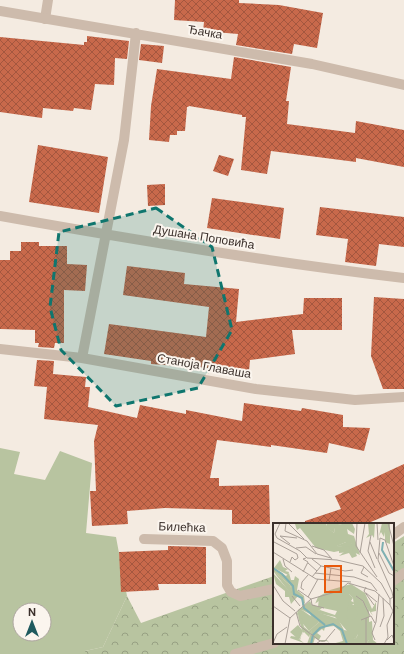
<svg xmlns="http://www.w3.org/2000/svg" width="404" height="654" viewBox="0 0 404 654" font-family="'DM Sans',sans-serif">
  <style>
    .grass { fill: #b8c4a0; fill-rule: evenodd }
    .forest { fill: url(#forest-crowns) }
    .building { fill: url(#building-cross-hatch) }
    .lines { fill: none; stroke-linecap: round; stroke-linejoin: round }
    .service { stroke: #cdbbac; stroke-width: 10 }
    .minor { stroke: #cdbbac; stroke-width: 10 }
    .tertiary { stroke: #cdbbac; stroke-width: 10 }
    .marked { fill: #0f766e; fill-opacity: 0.2; stroke: #0f766e; stroke-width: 3; stroke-dasharray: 8 5; stroke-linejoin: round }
    .labels { text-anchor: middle; stroke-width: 4; stroke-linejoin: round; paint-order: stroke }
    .street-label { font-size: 12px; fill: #3b302b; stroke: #fbf5ee }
    .inset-river { fill: none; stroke: #7fb0b2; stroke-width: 2 }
    .inset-road { fill: none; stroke: #aaa098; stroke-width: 1 }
    .view { fill: #e8590c; fill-opacity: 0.15; stroke: #e8590c; stroke-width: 2 }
    .inset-edge { fill: none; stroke: #3b302b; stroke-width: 2 }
  </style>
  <defs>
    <pattern id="forest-crowns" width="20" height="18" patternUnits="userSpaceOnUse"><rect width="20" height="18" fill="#b8c4a0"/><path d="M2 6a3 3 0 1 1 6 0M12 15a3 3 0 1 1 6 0" fill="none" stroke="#97a083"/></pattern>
    <pattern id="building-cross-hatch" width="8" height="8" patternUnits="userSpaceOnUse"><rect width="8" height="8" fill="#c8694b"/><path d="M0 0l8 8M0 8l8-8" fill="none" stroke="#a4573f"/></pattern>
  </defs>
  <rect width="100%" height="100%" fill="#f4ebe1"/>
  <!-- grass -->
  <path class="grass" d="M0,448L20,452L14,474L45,480L60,451L92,463L86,533L116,537L127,596L103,647L85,651V654H0ZM20,610H44V634H20Z"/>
  <!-- forest -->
  <path class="forest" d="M404,536V654H85V651L103,647L127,596L141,623L274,576V643H393V543Z"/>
  <!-- building -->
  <path class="building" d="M175,0H239V3L279,5L323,13L317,48L294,44L292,54L236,45L238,34L203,31L204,22L174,20Z
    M87,36L129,41L127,59L115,58L114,85L95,84L91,110L74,108L73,111L43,108L42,118L0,112V37L84,45V42H87Z
    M141,44L164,46L162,63L139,60Z
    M234,57L291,67L286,101H289L287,124L355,133L356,121L404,130V167L356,158V162L271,151L267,174L241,170L246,117H242V115L189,106L188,107H187L185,131H177V135H170L169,142L149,140L151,106L157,69L231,79Z
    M38,145L108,157L99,213L29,202Z
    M219,155L234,159L228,176L213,171Z
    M165,184V205L148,206L147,185Z
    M212,198L284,208L280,239L207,228Z
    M320,207L404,217V247L379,244L376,266L345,262L348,239L316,235Z
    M21,242H39V246H67V264L87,265L85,291L64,290V343H55L54,348L38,347L39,343H35V330L0,329V260H10V251H21Z
    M127,266L185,273L184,284L239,289L236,322L303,314L304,298H342V330H292L295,354L250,360L249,371L151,364V361L104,354L109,324L206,337L209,307L123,295Z
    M374,297L404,299V389H383L371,356Z
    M37,360L54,361L53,374L86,377L85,387H90L88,407L137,418L140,405L186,414V410L242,421L244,403L301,411L302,408L343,415V427L370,428L364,451L329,443L327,453L271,445V447L217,440L210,478H219V486L269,485L270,524H232V510L165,508L127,511L128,524L92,526L90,491H96L94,441L98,425L44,419L47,387L34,386Z
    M404,464V508L366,524H305V521L341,509L335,496Z
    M168,546L206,547V584H158L159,590L121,592L119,552L168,550Z"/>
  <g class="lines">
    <!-- service -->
    <path class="service" d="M45,19L48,0"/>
    <!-- minor -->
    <path class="minor" d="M0,11L312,64L404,85
      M0,216C134,240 269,262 404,278
      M0,349L82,358L256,389L355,400L404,397
      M82,358L124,140L136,33
      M393,535L404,527
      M144,539L213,541L222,548L227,561V585L231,592L240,596L274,589"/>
    <!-- tertiary -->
    <path class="tertiary" d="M393,581L404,573
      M235,654L274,643"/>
  </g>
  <!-- marked area -->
  <path class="marked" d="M156,208L212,247L232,330L198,388L116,406L61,350L50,307L59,232Z"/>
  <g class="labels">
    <!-- street labels -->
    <g class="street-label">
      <text transform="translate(205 32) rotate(10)" y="4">Ђачка</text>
      <text transform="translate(204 237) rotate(9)" y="4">Душана Поповића</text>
      <text transform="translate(204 366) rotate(10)" y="4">Станоја Главаша</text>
      <text transform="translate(182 527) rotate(2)" y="4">Билећка</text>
    </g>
  </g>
  <!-- overview -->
  <g transform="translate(273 523)">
    <rect width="121" height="121" fill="#f4ebe1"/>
    <path d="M58,0L72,2L75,4L62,5L61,10L53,4L54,1ZM73,19H78L84,33L79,35L76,30L66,33L76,25L63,23ZM7,37L10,44L15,46L12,48L16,49L15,52L1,45ZM0,48L17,62L20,71H18ZM76,71L80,75L78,78L82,80L79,82H89V78L96,87V117L93,121H81L85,111L82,116L80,115L62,94L40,89L47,87L62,92L64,88L45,84L46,75ZM29,87L46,99L36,108L26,96L25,91ZM25,102L30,108L26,117L17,109Z" fill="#b8c4a0"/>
    <path d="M53,0L54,4L61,10L62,4H74L64,0H79L82,6L81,11L74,6L75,11L81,13L87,32L80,29L78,20L73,19L64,23L77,24L76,29L66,30V28L61,29L43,25L27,5L24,7L22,1ZM95,0H102L101,15L99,12L93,15L96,11ZM109,0H117V21L112,19V9L111,14L108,9L106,13ZM0,44L13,53L16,50L18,57H21L22,53L26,56L24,67L31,73L32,80L29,83V77L25,73L18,81L16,74H12V68L3,61L0,50L19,71L17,62L0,48ZM78,61L92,70L99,86L103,79V88L98,89L100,93L89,78V81L94,85L81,84L80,75L76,71L74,97L78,100H73V72L52,77L46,75V78L40,82L49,85L44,89L65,96L71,107L76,108L82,116L83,109L84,117L81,121H59L70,118L67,108L61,103L52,104L51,108L49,106L44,110L48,113L46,117H54L57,121L54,118L49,119L42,115L40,121H34L39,107L36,114L31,109L29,111L27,117L31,120L17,115L18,113L25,114L26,117L30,110L24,91L25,87L37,78L39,82L42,81L45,74L57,67ZM29,87L37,91L40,98L46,99L36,108L31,104L29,95L26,96L25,91H28ZM99,98L100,117L105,121H93L96,117V99Z" fill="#b8c4a0" fill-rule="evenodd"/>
    <path d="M73.5 91a5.5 5.5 0 1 1 11 0a5.5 5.5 0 1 1-11 0ZM85,104H93V117H85Z" fill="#b8c4a0"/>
    <path class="inset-river" d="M110,19L109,27L121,48M0,45L9,51L20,63L21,71L29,75L31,85L52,102M38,121L40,112L47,105L60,101L69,107L74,121"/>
    <path class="inset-road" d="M7,0L2,11L4,15L27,28L34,35L64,37L90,43L108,60L117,76L120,74L119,69L105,37L107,15L112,17L121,43M13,0L12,8L34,18L44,31L58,35M15,0L31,16M84,0L83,23L104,54M104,0L105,17M115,0L121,23M98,12L95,28L102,45M1,19L24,31L25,35L22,37L19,34L17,39M97,19L104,36M17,21L7,13L24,15M39,23L51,27L59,36M23,25L33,24L43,31M0,29L43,56L78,59M87,30L92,0M106,30L116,50L121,53M10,36L12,43L19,49M39,36L48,43L72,48L80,47M35,40L44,48M91,44L88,50L95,54M30,49L35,39L30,36L33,35M42,50L81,54L98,60L104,68M39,54L48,43M56,58L58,45M0,62L10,78L22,88M93,64L91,68L101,82M25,67L38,76M31,67L28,65L29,59L35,52M93,70L104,79M19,73L27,83M83,73L90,78L97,93M35,74L45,56M38,76L39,82L51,85M0,83L17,95M23,89L27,103L47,118L43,121M93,95V121M88,97L98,93L102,100M107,104L111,93L110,75M102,117L99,110L103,99L106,71M114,117L119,112L121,117M47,118H52L62,106M0,120L4,111L14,104M12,121L17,95L38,76L66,68L75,60L102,68L117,82V76M111,121L115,114L114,102L120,88L117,82"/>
    <path class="view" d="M52,43H68V69H52Z"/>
    <rect width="121" height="121" class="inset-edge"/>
  </g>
  <!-- north arrow -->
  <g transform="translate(32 622)"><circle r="19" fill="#fbf5ee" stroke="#aea6a0"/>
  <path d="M0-3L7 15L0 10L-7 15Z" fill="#1f5a5e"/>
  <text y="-6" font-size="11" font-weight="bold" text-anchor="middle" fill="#3b302b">N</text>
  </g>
</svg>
